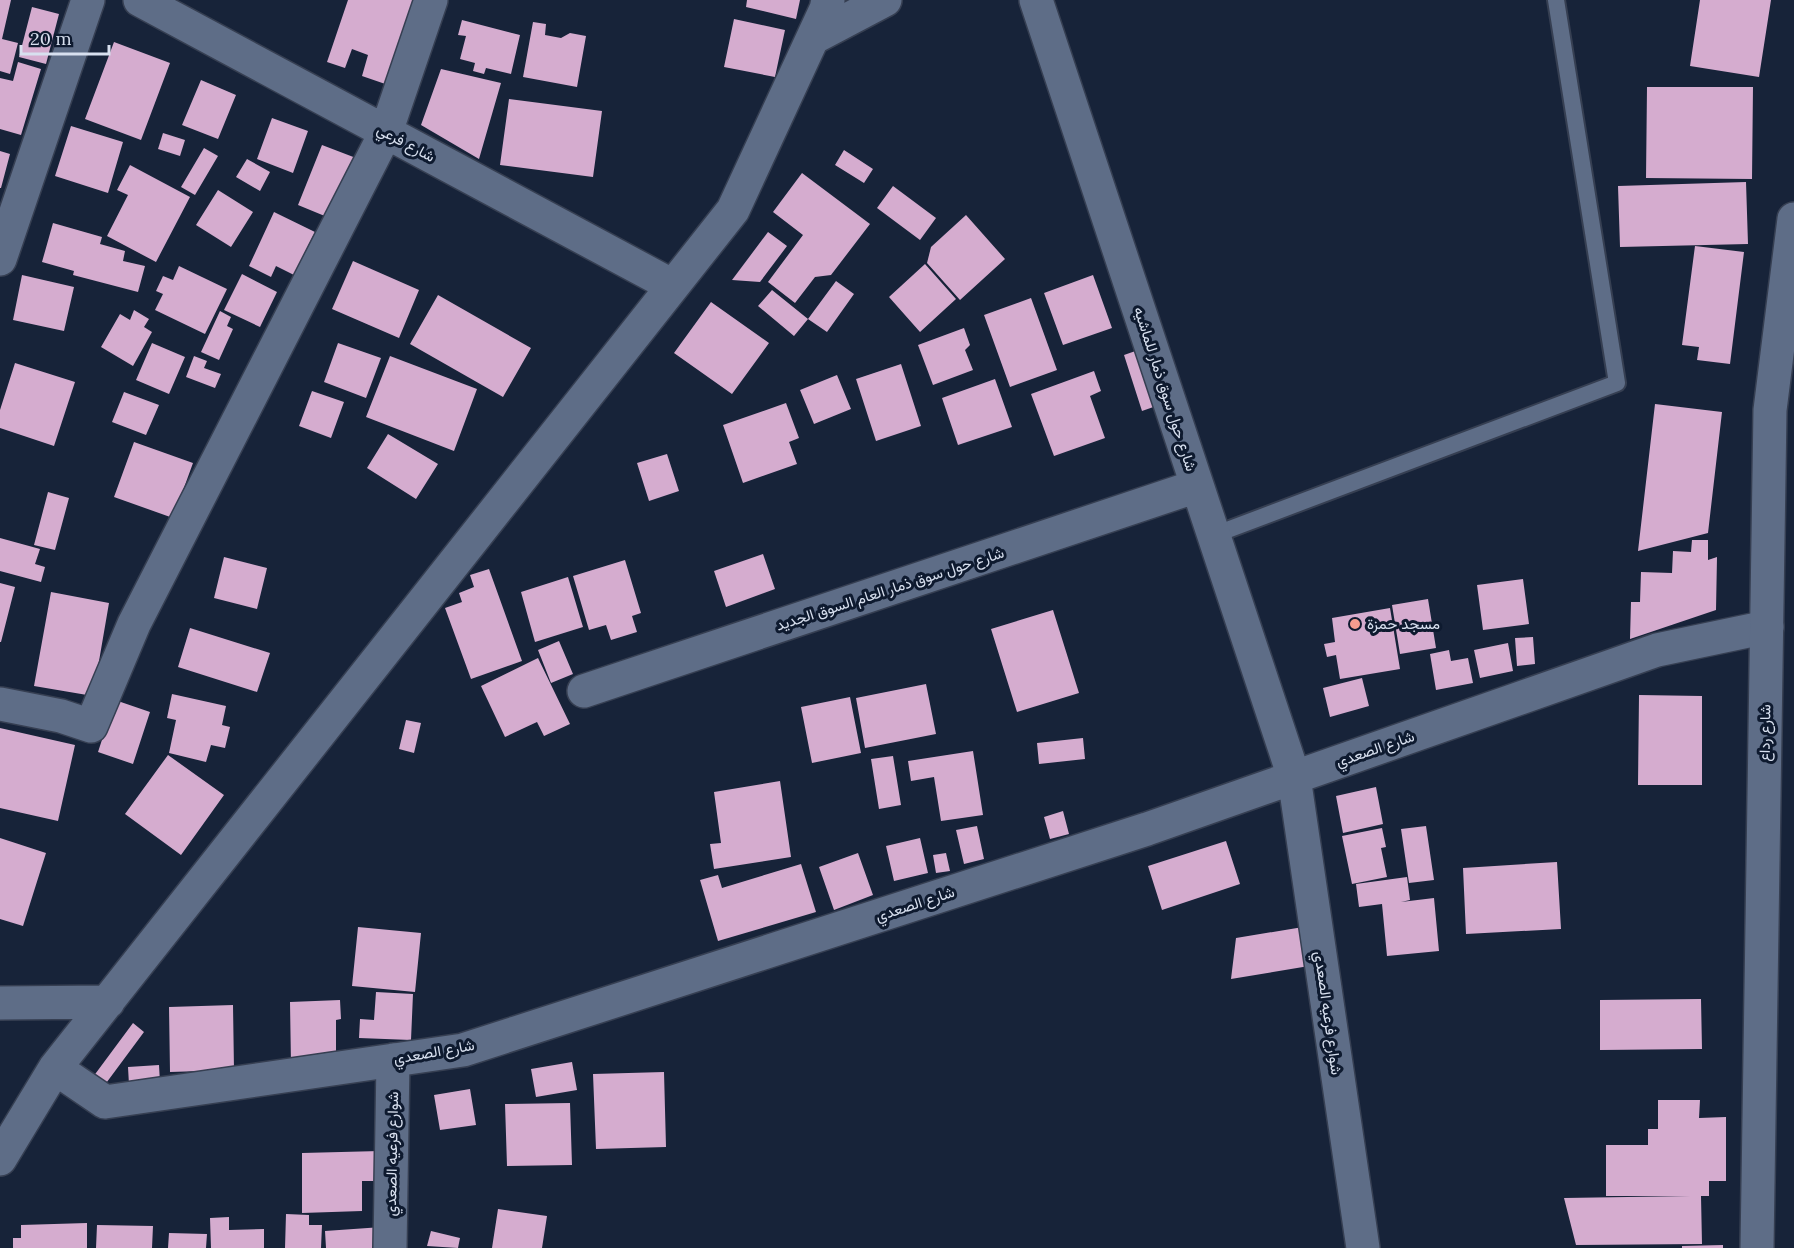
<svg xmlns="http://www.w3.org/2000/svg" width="1794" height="1248" viewBox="0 0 1794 1248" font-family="Lora,Vazirmatn,serif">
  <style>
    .building { fill: #d5accf }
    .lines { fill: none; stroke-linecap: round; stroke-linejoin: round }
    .service-casing { stroke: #363f52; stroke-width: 20 }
    .minor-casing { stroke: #363f52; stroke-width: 36 }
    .secondary-casing { stroke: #363f52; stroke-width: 36 }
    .service { stroke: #5e6d87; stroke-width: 16 }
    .minor { stroke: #5e6d87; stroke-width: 33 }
    .secondary { stroke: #5e6d87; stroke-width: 33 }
    .poi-dot { fill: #f59d8f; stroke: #0e1a2f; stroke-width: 2 }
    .labels { text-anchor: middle; stroke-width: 6; stroke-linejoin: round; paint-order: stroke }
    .street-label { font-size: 15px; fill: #d8e0ef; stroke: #0e1a2f }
    .poi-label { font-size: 15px; fill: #d8e0ef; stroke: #0e1a2f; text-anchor: start }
  </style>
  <rect width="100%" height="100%" fill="#172339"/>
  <!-- building -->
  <path class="building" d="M0,0H11L2,39L18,43L10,74L0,71Z
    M348,0H423L394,87L362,76L368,55L352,49L345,68L327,62Z
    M747,0H800L796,19L746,7Z
    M1700,0H1771L1759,77L1690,66Z
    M32,7L59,14L46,64L19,57Z
    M734,19L785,30L775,77L724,67Z
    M462,20L520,35L511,74L486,68L484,74L473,71L475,63L460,59L466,36L458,35Z
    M533,22L546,24L545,35L561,38L570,33L586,36L577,87L523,77Z
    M114,42L170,63L141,140L85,119Z
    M18,62L41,69L21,135L0,129V78L13,81Z
    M441,69L501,83L479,159L421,125Z
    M201,80L236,95L218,139L182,125Z
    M1647,87H1753L1752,179L1646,178Z
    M509,99L602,111L593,177L500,165Z
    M272,118L308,131L293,173L257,159Z
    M71,126L123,142L108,193L55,176Z
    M163,133L185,140L180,156L158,149Z
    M322,145L356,158L332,219L298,205Z
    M204,148L218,156L195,195L181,187Z
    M844,150L873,169L864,183L835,165Z
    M0,151L10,154L1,188H0Z
    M247,159L270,172L260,191L236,177Z
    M130,165L190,197L156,262L107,236L128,195L117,190Z
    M802,173L870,224L831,275L815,277L795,303L768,282L803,235L773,212Z
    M1746,182L1748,244L1620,247L1618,186Z
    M893,186L936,218L920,240L877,208Z
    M218,190L253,212L231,247L196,225Z
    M274,212L315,232L294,275L276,266L271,277L249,266Z
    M966,215L1005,259L960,300L927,263L931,247Z
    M53,223L102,237L100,244L125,251L123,261L145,266L138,292L73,275L74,271L42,262Z
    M768,232L787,246L760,282L732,280Z
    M1695,246L1744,252L1730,364L1697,360L1699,347L1682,345Z
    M353,261L419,290L399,338L332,309Z
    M925,264L956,299L920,332L889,297Z
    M179,266L227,289L205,334L155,310L163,294L156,291L163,276L173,280Z
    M242,274L277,292L260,327L224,310Z
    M22,275L74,287L64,331L13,320Z
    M1093,275L1112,328L1063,345L1044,293Z
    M836,281L854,294L827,332L808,319Z
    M772,290L808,319L794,336L758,306Z
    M438,295L531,348L503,397L410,344Z
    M1031,298L1057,370L1010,387L984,315Z
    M711,302L769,343L732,394L674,353Z
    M134,310L149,319L144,327L152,332L133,366L101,347L120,314L130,320Z
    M220,311L231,317L227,326L233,329L219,360L201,352Z
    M964,328L970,345L965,350L973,370L933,385L918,345Z
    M152,343L185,357L169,394L136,380Z
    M338,343L381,358L366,398L324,382Z
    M1144,348L1162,404L1142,411L1124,355Z
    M194,356L207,361L204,368L221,374L215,388L186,377Z
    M390,356L477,389L454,451L366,417Z
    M15,363L75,382L54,446L0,428V410Z
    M901,364L921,426L876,441L856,379Z
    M1094,371L1101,391L1090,396L1105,438L1054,456L1031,394Z
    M837,375L851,409L814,424L800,390Z
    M995,379L1012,427L958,445L942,398Z
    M312,391L344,402L331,438L299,426Z
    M124,392L159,405L146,435L112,422Z
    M786,403L799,438L789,442L797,464L743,483L723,425Z
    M1655,404L1722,412L1708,533L1638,551Z
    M388,434L438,464L416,499L367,468Z
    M134,442L193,463L173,518L114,497Z
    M667,454L679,491L649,501L637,463Z
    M48,492L69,498L55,550L34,545Z
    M0,538L40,549L35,564L45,567L41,582L0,571Z
    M1692,540H1708V560L1717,557L1716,610L1630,639L1631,602H1640L1641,572L1672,573L1673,551L1691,552Z
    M763,554L775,589L726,607L714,571Z
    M224,557L267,568L257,609L214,598Z
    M625,560L641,613L632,616L637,632L611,640L606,625L589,630L573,576Z
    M489,569L522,661L471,679L445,608L462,602L459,593L474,587L470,575Z
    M568,577L583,627L535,642L521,592Z
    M1523,579L1529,624L1483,630L1477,585Z
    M0,583L15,587L1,642H0Z
    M51,592L109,603L93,696L34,686Z
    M1428,599L1436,648L1400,654L1392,605Z
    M1390,608L1400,669L1340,679L1336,655L1327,657L1324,644L1335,642L1332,618Z
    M1053,610L1079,693L1017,712L991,629Z
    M190,628L270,653L257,692L178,667Z
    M1533,637L1535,664L1517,666L1515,638Z
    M559,641L573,674L551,683L538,650Z
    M1508,643L1513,671L1480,678L1474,650Z
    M1449,650L1451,661L1468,658L1473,683L1436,690L1430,654Z
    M538,658L570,724L544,736L537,722L505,737L481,686Z
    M1362,678L1369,706L1330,717L1323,688Z
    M926,684L936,734L865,748L856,698Z
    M172,694L226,706L222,725L230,727L225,748L211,745L206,762L169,753L176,720L167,718Z
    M1639,695L1702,696V785H1638Z
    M850,697L861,753L812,763L801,707Z
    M115,700L150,712L133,764L98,752Z
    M406,720L421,723L414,753L399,749Z
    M0,728L75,745L58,821L0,808Z
    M1083,738L1085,759L1039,764L1037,743Z
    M973,751L983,815L941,821L934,777L911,781L908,761Z
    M168,755L224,795L181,855L125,814Z
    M893,756L901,805L879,809L871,759Z
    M780,781L791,857L714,869L710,844L721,843L714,792Z
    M1376,787L1383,824L1343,833L1336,796Z
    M1063,811L1069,834L1050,839L1044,817Z
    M977,826L984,859L964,864L956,830Z
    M1426,826L1434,880L1409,883L1401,829Z
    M1382,828L1386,847L1381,848L1387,877L1352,884L1342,836Z
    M0,838L46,853L23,926L0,919Z
    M920,838L928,873L894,881L886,846Z
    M1226,841L1240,884L1162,910L1148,866Z
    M858,853L873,895L834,910L819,867Z
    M946,853L950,871L936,873L933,855Z
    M1557,862L1561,929L1466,934L1463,868Z
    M801,864L816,912L718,941L700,880L718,875L722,888Z
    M1407,877L1410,900L1401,902L1434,898L1439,951L1387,956L1382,904L1359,907L1356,884Z
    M1309,926L1315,965L1231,979L1236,938Z
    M358,927L421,933L415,992L352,986Z
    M376,992L413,994L411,1040L359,1038L360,1019L374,1020Z
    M1701,999L1702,1049L1600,1050V1000Z
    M340,1000L341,1019L336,1020V1064L291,1065L290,1002Z
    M233,1005L234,1070L170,1072L169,1007Z
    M133,1023L144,1032L101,1090L90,1081Z
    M572,1062L577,1090L536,1097L531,1069Z
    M159,1065L160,1083L129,1085L128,1067Z
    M664,1072L666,1147L596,1149L593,1074Z
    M470,1089L476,1125L440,1130L434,1095Z
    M1658,1100H1700L1699,1118L1726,1117V1181H1709V1196H1701L1702,1244L1576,1245L1564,1198L1690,1196H1606V1145H1648V1129H1658Z
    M570,1103L572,1165L507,1166L505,1104Z
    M380,1151V1181H362V1211L302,1213V1153Z
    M498,1209L547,1216L542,1248H492Z
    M286,1214L309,1215V1225H322L321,1248H285Z
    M229,1217V1230L264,1229V1248H211L210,1218Z
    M87,1223V1248H13V1238H21V1225Z
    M97,1225L153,1226L152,1248H96Z
    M382,1227L384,1248H326L325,1231Z
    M431,1231L460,1238L458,1248L427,1246Z
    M169,1233L207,1234L206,1248H168Z
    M1723,1245V1248H1682V1246Z"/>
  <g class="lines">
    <!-- service casing -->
    <g class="service-casing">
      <path id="service" d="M1214,535L1617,383L1556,0"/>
    </g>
    <!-- minor casing -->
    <g class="minor-casing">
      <path id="minor" d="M140,0L673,286
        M1036,0L1294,777L1363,1248
        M813,38L885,0
        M0,259L88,0
        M584,691L1197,486
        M0,704L61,716L91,726L134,624L386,132L431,0
        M0,1003L108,1002
        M55,1068L105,1102L463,1050L1147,829L1657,650L1767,627
        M0,1159L55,1068L733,210L826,9L828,0
        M390,1248L393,1060"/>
    </g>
    <!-- secondary casing -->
    <g class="secondary-casing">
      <path id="secondary" d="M1757,1248L1770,410L1794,219"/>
    </g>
    <!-- service -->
    <use href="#service" class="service"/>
    <!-- minor -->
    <use href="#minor" class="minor"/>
    <!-- secondary -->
    <use href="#secondary" class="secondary"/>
  </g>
  <!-- markers -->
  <circle class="poi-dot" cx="1355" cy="624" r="6"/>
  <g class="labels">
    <!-- street labels -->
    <g class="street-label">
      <text transform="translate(406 143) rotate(28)" y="5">شارع فرعي</text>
      <text transform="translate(1165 389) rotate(72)" y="5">شارع حول سوق ذمار للماشيه</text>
      <text transform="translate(890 589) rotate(-18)" y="5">شارع حول سوق ذمار العام السوق الجديد</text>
      <text transform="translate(1765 733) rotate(-89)" y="5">شارع رداع</text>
      <text transform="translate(1375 749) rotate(-19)" y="5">شارع الصعدي</text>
      <text transform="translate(915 904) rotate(-18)" y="5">شارع الصعدي</text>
      <text transform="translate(1328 1013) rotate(82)" y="5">شوارع فرعيه الصعدي</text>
      <text transform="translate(434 1052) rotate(-10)" y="5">شارع الصعدي</text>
      <text transform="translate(392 1154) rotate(-89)" y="5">شوارع فرعيه الصعدي</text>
    </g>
    <!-- poi labels -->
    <g class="poi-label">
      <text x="1367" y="629">مسجد حمزة</text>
    </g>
  </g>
  <!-- scale -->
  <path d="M21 45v9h88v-9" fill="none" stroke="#d8e0ef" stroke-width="3"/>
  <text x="30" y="45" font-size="18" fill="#d8e0ef" stroke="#0e1a2f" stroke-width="4.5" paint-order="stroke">20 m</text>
</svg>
